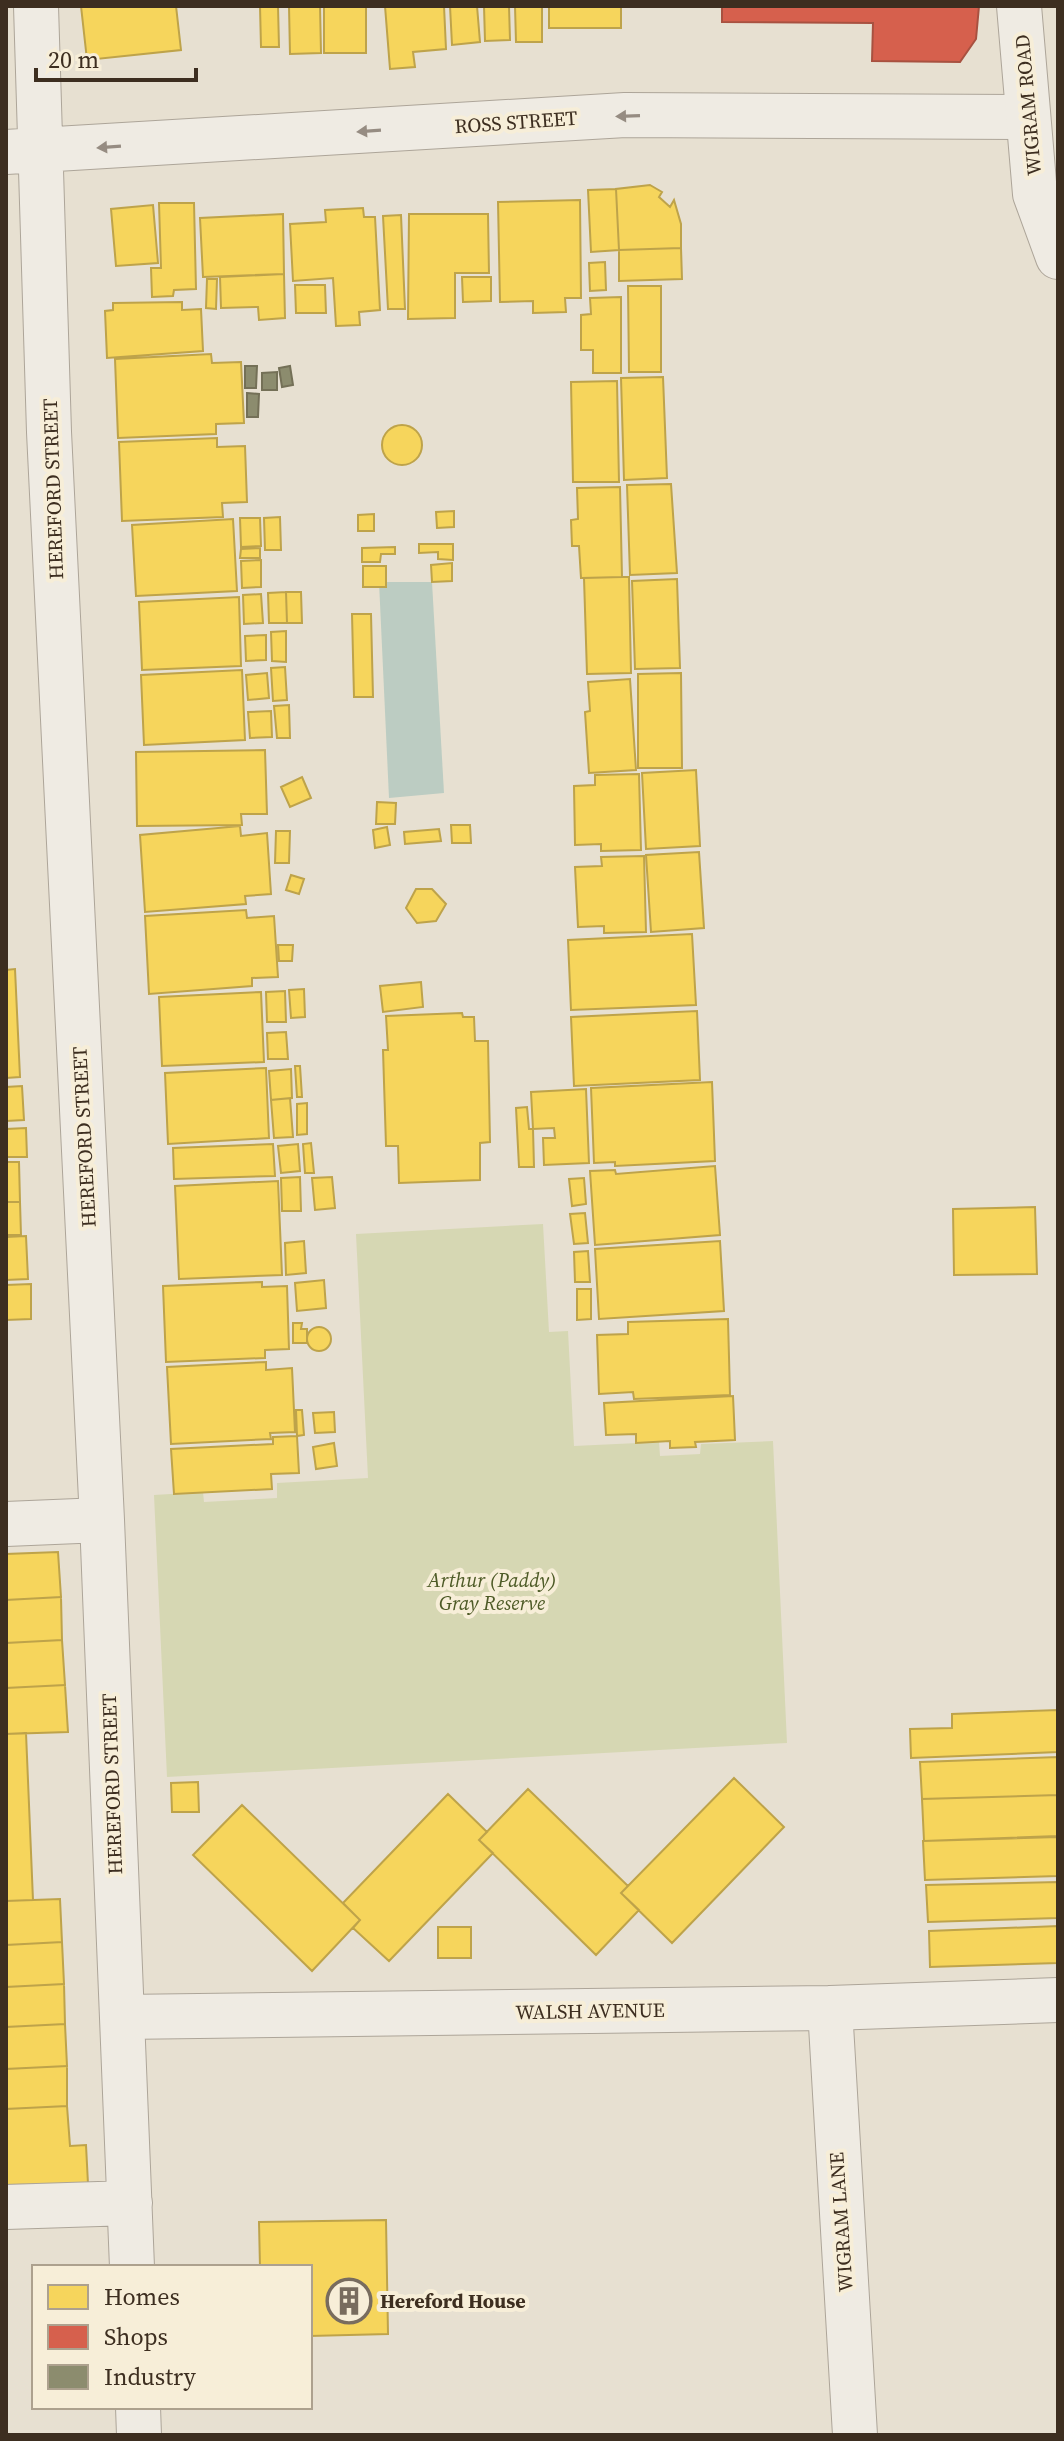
<svg xmlns="http://www.w3.org/2000/svg" width="1064" height="2441" viewBox="0 0 1064 2441" font-family="'Source Serif 4',serif">
  <style>
    .green { fill: #d6d7b3 }
    .water { fill: #bcccc2 }
    .homes { fill: #f6d55c; stroke: #bea34a; stroke-width: 2 }
    .shops { fill: #d6604d; stroke: #a85140; stroke-width: 2 }
    .industry { fill: #8c8c6e; stroke: #747057; stroke-width: 2 }
    .lines { fill: none; stroke-linecap: round; stroke-linejoin: round }
    .minor-casing { stroke: #ada599; stroke-width: 46 }
    .tertiary-casing { stroke: #ada599; stroke-width: 46 }
    .minor { stroke: #efebe3; stroke-width: 44 }
    .tertiary { stroke: #efebe3; stroke-width: 44 }
    .oneway { fill: #968c82 }
    .labels { text-anchor: middle; stroke-width: 8; stroke-linejoin: round; paint-order: stroke }
    .street-label { font-size: 20px; fill: #3d2e20; stroke: #f7eed8 }
    .park-label { font-size: 20px; font-style: italic; fill: #4d5a26; stroke: #f7eed8 }
    .poi-label { font-size: 20px; font-weight: bold; fill: #3d2e20; stroke: #f7eed8; text-anchor: start }
  </style>
  <rect width="100%" height="100%" fill="#e7e0d1"/>
  <!-- green -->
  <path class="green" d="M543,1224L549,1332L568,1331L574,1446L659,1442L660,1456L700,1454L701,1444L773,1441L787,1743L167,1777L154,1495L203,1492L204,1502L277,1498V1483L368,1478L356,1234Z"/>
  <!-- water -->
  <path class="water" d="M379,582H432L444,793L389,798Z"/>
  <!-- homes -->
  <path class="homes" d="M81,6H176L181,50L87,60Z
    M260,6H278L279,47H261Z
    M289,6H320L321,53L290,54Z
    M324,6H366V53H324Z
    M385,6H444L446,49L413,52L415,67L390,69Z
    M450,6H477L480,42L452,45Z
    M484,6H509L510,40L485,41Z
    M515,6H542V42H516Z
    M549,6H621V28H549Z
    M650,185L662,192L659,197L670,207L674,200L681,224V248L619,250L616,189Z
    M616,189L619,250L591,252L588,190Z
    M580,200L581,298H565L566,312L533,313V301L500,302L498,202Z
    M159,203H194L196,289L174,290L173,296L152,297L151,268H161Z
    M153,205L158,263L116,266L111,209Z
    M363,208L364,217H375L380,310L359,312L360,325L336,326L333,278L293,281L290,224L326,222L325,210Z
    M283,214L284,274L203,277L200,218Z
    M409,214H488L489,273H455V318L408,319Z
    M401,215L405,309H388L383,216Z
    M681,248L682,279L619,281V250Z
    M605,262L606,290L590,291L589,263Z
    M284,274L285,318L259,320L258,307L221,308L220,277Z
    M462,277H491V301L463,302Z
    M207,279H217L216,309L206,308Z
    M295,285H325L326,313H296Z
    M628,286H661V372H629Z
    M621,297V373H593V350H581V315L591,314L590,298Z
    M182,302V310L201,309L203,351L107,358L105,311L113,310V303Z
    M211,354L212,363L241,362L244,423L216,424V434L118,438L115,359Z
    M663,377L667,478L624,480L621,378Z
    M617,381L619,482H573L571,382Z
    M382 445a20 20 0 1 1 40 0a20 20 0 1 1-40 0Z
    M217,438V447L245,446L247,502L222,503L223,517L122,521L119,442Z
    M671,484L677,573L630,575L627,485Z
    M620,487L622,577L581,578L579,546H572L571,520L578,519L577,488Z
    M454,511V527L437,528L436,512Z
    M374,514V531H358V515Z
    M280,517L281,550H265L264,518Z
    M240,518H260L261,546L241,547Z
    M233,519L237,591L136,596L132,525Z
    M419,544H453V560L438,559V552L419,553Z
    M395,547V554H381L380,562H362V548Z
    M260,548V558H240L241,549Z
    M261,560V587L242,588L241,561Z
    M452,563V581L432,582L431,565Z
    M363,566H386V587H363Z
    M622,577H629L631,673L587,674L584,578Z
    M677,579L680,668L635,669L632,581Z
    M286,592L287,623H269L268,593Z
    M286,592H301L302,623H287Z
    M261,594L263,623L244,624L243,595Z
    M239,597L241,666L142,670L139,602Z
    M352,614H371L373,697H354Z
    M286,631V662L272,661L271,632Z
    M266,635V660L246,661L245,636Z
    M285,667L287,700L273,701L271,668Z
    M242,670L245,740L144,745L141,675Z
    M267,673L269,698L248,700L246,675Z
    M681,673L682,768H638V674Z
    M630,679L636,770L589,773L585,712L590,711L588,682Z
    M289,705L290,738H277L274,706Z
    M271,711L272,737L250,738L248,712Z
    M265,750L267,814H241L242,825L137,826L136,752Z
    M696,770L700,846L646,849L642,773Z
    M639,774L641,850L601,851V844L575,845L574,786L595,785V775Z
    M302,777L311,798L290,807L281,787Z
    M377,802L396,803L395,824H376Z
    M451,825H470L471,843H452Z
    M240,826L241,836L267,833L271,894L245,896L246,904L145,912L140,835Z
    M387,827L390,845L375,848L373,830Z
    M439,829L441,841L405,844L404,832Z
    M276,831H290L289,863H275Z
    M699,852L704,928L651,932L646,855Z
    M644,856L646,932L604,933V926L578,927L575,867L602,866L601,857Z
    M291,875L304,879L299,894L286,890Z
    M416,889H432L446,904L436,921L417,923L406,908Z
    M246,910L247,918L274,916L278,977L252,978V986L149,994L145,916Z
    M692,934L696,1005L571,1010L568,940Z
    M278,945H293L292,961H279Z
    M15,969L20,1077L6,1078V970Z
    M421,982L423,1007L383,1012L380,986Z
    M304,989L305,1017L291,1018L289,990Z
    M285,991L286,1022H267L266,992Z
    M261,992L264,1062L162,1066L159,997Z
    M697,1011L700,1080L574,1086L571,1017Z
    M462,1013L463,1017H474L475,1041H488L490,1142L480,1143V1180L399,1183L398,1146H386L383,1050H388L386,1016Z
    M286,1032L288,1059H268L267,1033Z
    M295,1066H300L302,1097H297Z
    M266,1068L269,1138L168,1144L165,1073Z
    M291,1069L292,1098L271,1100L269,1071Z
    M712,1082L715,1161L615,1166V1162L594,1163L591,1088Z
    M22,1086L24,1120L6,1121V1087Z
    M586,1089L589,1163L544,1165L543,1138H555L554,1128L533,1129L531,1092Z
    M290,1098L293,1137L274,1138L271,1100Z
    M307,1103V1134L297,1135V1104Z
    M527,1107L529,1129H533L534,1167H519L516,1108Z
    M26,1128L27,1157H6V1129Z
    M311,1143L314,1173H305L303,1144Z
    M273,1144L275,1176L174,1179L173,1148Z
    M298,1144L300,1171L281,1173L278,1146Z
    M6,1162H19L20,1202H6Z
    M715,1166L720,1235L595,1245L590,1171L615,1170L616,1174Z
    M300,1177L301,1211H282L281,1178Z
    M332,1177L335,1208L315,1210L312,1178Z
    M584,1178L586,1204L572,1206L569,1179Z
    M278,1181L282,1275L179,1279L175,1186Z
    M6,1202H20L21,1235H6Z
    M1035,1207L1037,1274L954,1275L953,1209Z
    M585,1213L588,1243L574,1244L570,1214Z
    M26,1236L28,1279L6,1280V1237Z
    M304,1241L306,1273L286,1275L285,1243Z
    M720,1241L724,1311L599,1319L595,1249Z
    M588,1251L590,1282H575L574,1252Z
    M324,1280L326,1308L297,1311L295,1283Z
    M262,1282V1287L287,1286L289,1349L265,1350V1358L166,1362L163,1286Z
    M31,1284V1319L6,1320V1285Z
    M577,1289H591V1319L577,1320Z
    M728,1319L730,1395L634,1399L633,1392L599,1394L597,1335L628,1334V1322Z
    M293,1323H302L301,1329H307V1343H293Z
    M307 1339a12 12 0 1 1 24 0a12 12 0 1 1-24 0Z
    M266,1362V1370L292,1368L295,1432L270,1433L271,1439L171,1444L167,1367Z
    M733,1396L735,1440L695,1442L696,1447L670,1448V1441L636,1443V1434L606,1435L604,1403Z
    M296,1410H302L304,1435L297,1436Z
    M334,1412L335,1432L315,1433L313,1413Z
    M297,1436L299,1473L271,1474L272,1489L174,1494L171,1449L273,1444V1437Z
    M334,1443L337,1466L316,1469L313,1447Z
    M58,1552L61,1597L6,1600V1554Z
    M61,1597L62,1640L6,1643V1600Z
    M62,1640L65,1685L6,1688V1643Z
    M65,1685L68,1732L6,1734V1688Z
    M1058,1710V1752L911,1758L910,1729L952,1728V1714Z
    M26,1733L33,1900L6,1901V1734Z
    M1058,1757V1795L922,1799L920,1762Z
    M734,1778L784,1827L672,1943L621,1893Z
    M198,1782L199,1812H172L171,1783Z
    M528,1789L628,1886L621,1893L639,1910L596,1955L479,1840Z
    M448,1794L487,1832L479,1840L493,1853L389,1961L353,1928L360,1920L343,1903Z
    M1058,1795V1836L924,1841L922,1799Z
    M242,1805L360,1920L312,1971L193,1855Z
    M1058,1837V1876L925,1880L923,1841Z
    M1058,1882V1918L928,1922L926,1885Z
    M60,1899L62,1942L6,1945V1901Z
    M1058,1926V1963L930,1967L929,1931Z
    M438,1927H471V1958H438Z
    M62,1942L64,1984L6,1987V1945Z
    M64,1984L65,2024L6,2027V1987Z
    M65,2024L67,2066L6,2069V2027Z
    M67,2066V2106L6,2109V2069Z
    M67,2106L70,2146L86,2145L88,2184L6,2185V2109Z
    M386,2220L388,2334L310,2336V2267H260L259,2222Z"/>
  <!-- shops -->
  <path class="shops" d="M722,6H979L976,39L960,62L872,61L873,23L722,22Z"/>
  <!-- industry -->
  <path class="industry" d="M245,366H257L256,388H245Z
    M290,366L293,385L282,387L279,368Z
    M277,372V390H262V373Z
    M247,393L259,394L258,417H247Z"/>
  <g class="lines">
    <!-- minor casing -->
    <g class="minor-casing">
      <path id="minor" d="M36,6L49,432L102,1520L132,2267
        M6,152L625,115L1027,117
        M6,1524L102,1520
        M830,2008L855,2435
        M122,2017L830,2008L1058,2000
        M6,2207L130,2203
        M138,2407L139,2435"/>
    </g>
    <!-- tertiary casing -->
    <g class="tertiary-casing">
      <path id="tertiary" d="M1019,6L1035,194L1058,257"/>
    </g>
    <!-- minor -->
    <use href="#minor" class="minor"/>
    <!-- tertiary -->
    <use href="#tertiary" class="tertiary"/>
  </g>
  <!-- one-way arrows -->
  <defs><path id="oneway-solid" d="M-6-.8H1V-3.2L6.5 0L1 3.2V.8H-6Z" transform="scale(2)"/></defs>
  <g class="oneway">
    <use href="#oneway-solid" transform="translate(628 116) rotate(178)"/>
    <use href="#oneway-solid" transform="translate(369 131) rotate(176)"/>
    <use href="#oneway-solid" transform="translate(109 147) rotate(176)"/>
  </g>
  <!-- icons -->
  <defs>
    <g id="building-ring" transform="scale(2.3)"><circle r="9.5" fill="#f7eed8" stroke="#786c5e" stroke-width="1.5"/><path d="M-4-6H4V6H1V3H-1V6H-4ZM-2.5-4.3h1.7v1.8h-1.7ZM.8-4.3h1.7v1.8H.8ZM-2.5-1h1.7V.8h-1.7ZM.8-1h1.7V.8H.8Z" fill="#786c5e"/></g>
  </defs>
  <g fill-rule="evenodd">
    <use href="#building-ring" x="349" y="2301"/>
  </g>
  <g class="labels">
    <!-- street labels -->
    <g class="street-label">
      <text transform="translate(1028 105) rotate(-95)" y="7">WIGRAM ROAD</text>
      <text transform="translate(516 122) rotate(-4)" y="7">ROSS STREET</text>
      <text transform="translate(53 489) rotate(-92)" y="7">HEREFORD STREET</text>
      <text transform="translate(84 1137) rotate(-93)" y="7">HEREFORD STREET</text>
      <text transform="translate(112 1784) rotate(-92)" y="7">HEREFORD STREET</text>
      <text transform="translate(590 2011) rotate(-1)" y="7">WALSH AVENUE</text>
      <text transform="translate(841 2222) rotate(-94)" y="7">WIGRAM LANE</text>
    </g>
    <!-- park labels -->
    <g class="park-label">
      <text x="492" y="1587">Arthur (Paddy)<tspan x="492" dy="23">Gray Reserve</tspan></text>
    </g>
    <!-- poi labels -->
    <g class="poi-label">
      <text x="380" y="2308">Hereford House</text>
    </g>
  </g>
  <!-- border -->
  <rect width="1064" height="2441" fill="none" stroke="#3d2e20" stroke-width="16"/>
  <!-- legend -->
  <rect x="32" y="2265" width="280" height="144" fill="#f7eed8" stroke="#ada18e" stroke-width="2"/>
  <rect x="48" y="2285" width="40" height="24" fill="#f6d55c" stroke="#ada18e" stroke-width="2"/>
  <text x="104" y="2305" font-size="24" fill="#3d2e20">Homes</text>
  <rect x="48" y="2325" width="40" height="24" fill="#d6604d" stroke="#ada18e" stroke-width="2"/>
  <text x="104" y="2345" font-size="24" fill="#3d2e20">Shops</text>
  <rect x="48" y="2365" width="40" height="24" fill="#8c8c6e" stroke="#ada18e" stroke-width="2"/>
  <text x="104" y="2385" font-size="24" fill="#3d2e20">Industry</text>
  <!-- scale -->
  <path d="M36 68v12h160v-12" fill="none" stroke="#3d2e20" stroke-width="4"/>
  <text x="48" y="68" font-size="24" fill="#3d2e20" stroke="#f7eed8" stroke-width="6" paint-order="stroke">20 m</text>
</svg>
